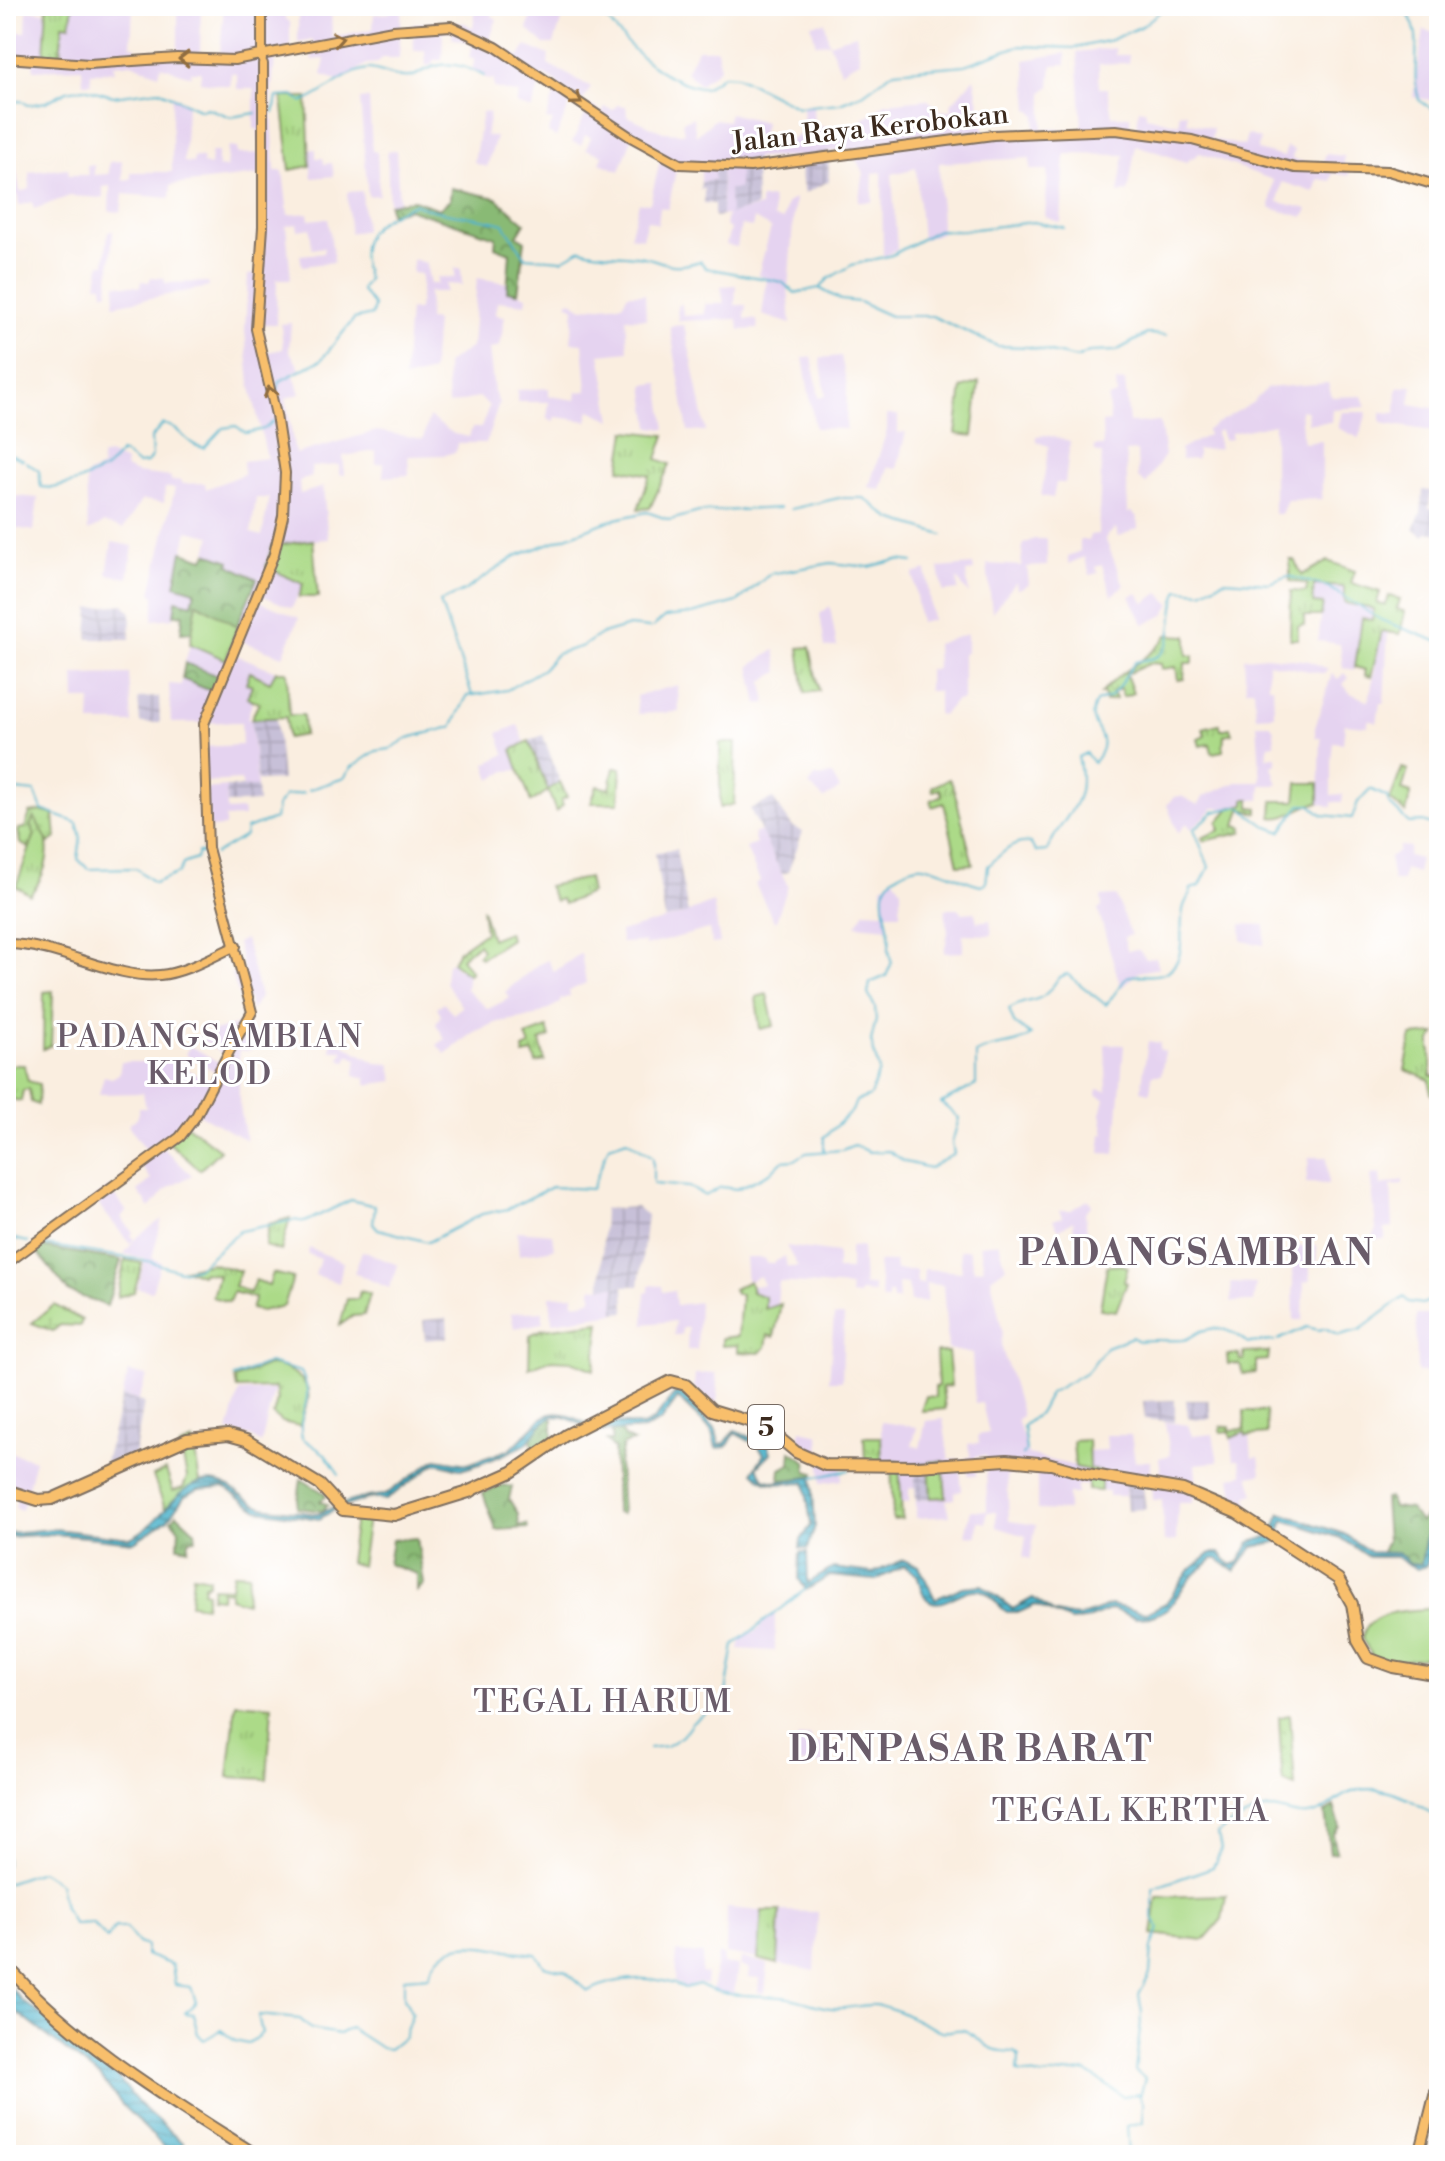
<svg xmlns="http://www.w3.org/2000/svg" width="1445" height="2161" font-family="'Libre Bodoni',serif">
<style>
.built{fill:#e5d3f0;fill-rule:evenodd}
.industrial{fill:url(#industrial-grid)}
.grass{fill:url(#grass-tufts);stroke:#748253;stroke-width:2}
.forest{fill:url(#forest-crowns);stroke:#627249;stroke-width:2}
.wetland{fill:url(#wetland-marsh);stroke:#748253;stroke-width:2}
.park{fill:#acda88;stroke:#748253;stroke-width:2}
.garden{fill:url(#garden-dots);stroke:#748253;stroke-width:2}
.water{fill:url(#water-rules);stroke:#446f75;stroke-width:2}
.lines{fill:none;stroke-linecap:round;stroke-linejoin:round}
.stream{stroke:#4eb4cc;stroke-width:2}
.major-casing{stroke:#7e6f62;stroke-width:12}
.highway-casing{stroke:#7e6f62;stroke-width:14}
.major{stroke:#f8bf6c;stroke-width:8}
.highway{stroke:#f8bf6c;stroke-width:10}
.oneway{stroke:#906d41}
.labels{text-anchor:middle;stroke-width:6;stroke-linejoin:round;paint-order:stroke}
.shield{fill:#fff;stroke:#766a62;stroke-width:2}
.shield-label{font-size:26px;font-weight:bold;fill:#3b2a1e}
.street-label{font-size:28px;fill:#3b2a1e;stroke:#fff}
.quarter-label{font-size:32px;letter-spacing:2px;fill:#6a5c6a;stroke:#fff}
.district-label{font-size:36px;font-weight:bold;letter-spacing:2px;fill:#6a5c6a;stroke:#fff}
</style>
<defs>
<pattern id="industrial-grid" width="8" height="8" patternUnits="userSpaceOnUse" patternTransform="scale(2)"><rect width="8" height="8" fill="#c7c0d8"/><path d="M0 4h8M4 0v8" fill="none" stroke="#aca5b9"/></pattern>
<pattern id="grass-tufts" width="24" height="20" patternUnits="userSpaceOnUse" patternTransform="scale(2)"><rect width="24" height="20" fill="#acda88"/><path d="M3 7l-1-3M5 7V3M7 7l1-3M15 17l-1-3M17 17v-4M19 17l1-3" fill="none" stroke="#95bb75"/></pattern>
<pattern id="forest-crowns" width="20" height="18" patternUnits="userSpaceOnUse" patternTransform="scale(2)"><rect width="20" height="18" fill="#89ba74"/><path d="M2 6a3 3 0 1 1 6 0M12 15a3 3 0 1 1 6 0" fill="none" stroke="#71975f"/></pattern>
<pattern id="wetland-marsh" width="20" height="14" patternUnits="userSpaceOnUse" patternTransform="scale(2)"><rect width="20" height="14" fill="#acda88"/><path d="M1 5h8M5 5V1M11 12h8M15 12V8" fill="none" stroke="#95bb75"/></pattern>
<pattern id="garden-dots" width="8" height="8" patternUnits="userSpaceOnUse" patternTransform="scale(2)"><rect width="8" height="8" fill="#acda88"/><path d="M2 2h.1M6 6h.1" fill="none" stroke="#95bb75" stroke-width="1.8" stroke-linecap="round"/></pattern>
<pattern id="water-rules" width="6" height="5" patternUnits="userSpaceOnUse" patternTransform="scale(2)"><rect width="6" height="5" fill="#4eb4cc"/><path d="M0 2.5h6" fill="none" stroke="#4293a5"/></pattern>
</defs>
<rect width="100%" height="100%" fill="#fff"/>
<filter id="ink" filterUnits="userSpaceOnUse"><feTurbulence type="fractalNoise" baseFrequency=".0125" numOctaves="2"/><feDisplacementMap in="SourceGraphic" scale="16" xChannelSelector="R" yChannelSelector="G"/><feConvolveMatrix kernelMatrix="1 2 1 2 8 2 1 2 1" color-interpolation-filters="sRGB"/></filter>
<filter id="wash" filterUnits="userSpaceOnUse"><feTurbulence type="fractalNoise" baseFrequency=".006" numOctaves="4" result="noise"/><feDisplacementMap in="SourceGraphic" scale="32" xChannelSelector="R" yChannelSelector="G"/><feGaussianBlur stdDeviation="1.8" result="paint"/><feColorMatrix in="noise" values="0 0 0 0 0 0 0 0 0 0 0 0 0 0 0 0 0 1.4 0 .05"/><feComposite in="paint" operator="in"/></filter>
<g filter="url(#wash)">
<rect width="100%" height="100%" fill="#faeee0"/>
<path class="built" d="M73,6h60l-2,40h4l1,9 9,1 33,-2v-48h23l-1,47 20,1 4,-48h61v12l5,4v38l-15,-1 -4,37 4,75h8l5,44 20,-2 1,7 19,-2 6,44 -32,4 -2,-11 23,-2 1,-6 -12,2 -2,-21 -12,2 -1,-6 -11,2 5,53h-14l-1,45h-19l6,29 20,-4 -2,-25 10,-1 -2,27 11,19 -7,3 7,22 -14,4 9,56 82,-23 46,8 6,-22 25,17 15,3 3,-9h9l8,-22 -10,-9 -31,8 -2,-41 26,-17 5,-69 31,5 -1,8 20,5 -1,8 -29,-3 -1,14 9,1 -5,30 -11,3 5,43 5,11 -13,40h-29l-1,9 -12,3 -36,1 1,19 -26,2 1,-14 -8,1v-13l-33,5 2,19h-6v-10l-28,2 1,10 -13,4 1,13 23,-7 5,52 -15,1 -46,27 36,17 -11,24 -40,-17 5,-12 -29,-14 1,-5 -22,-7 4,-17 -23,-5 -13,54 20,5 -3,14 -16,-4 -2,18 -21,2 2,-24 -4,-3 24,-105h-10l-1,15 -22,-3 -19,29 -19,-6 -16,9 -2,-57 16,-7 -1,-11 7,-3 18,8 -1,6 12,5 34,4v4l9,-1 2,4 23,-1 1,6 38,-15 -1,-13 24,-3 -17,-75 -5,-53 3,-55 11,-2 7,-99 -95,11 -1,13 -47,-4 -2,18 -12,-1 1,-25 -7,1v11l-33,-2 -36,13 -2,-7 -13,4 -2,-13 -11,3v-33l10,4 4,25 10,-3 -1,-17 39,-4 1,7h19l-1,-10h7v10l15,-1v-12l13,-1 1,19 8,-1v-7h41v-77l15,8 -3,59 9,1 1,-6 8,1 1,6 7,2 1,-14h7v15l8,1 2,-21 9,1 1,6 27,-1 -1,-11h-5l-1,-13h-4v-40h-17v-15l-6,-1 -1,13 -30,-4 1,-10h-10v4l-30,-10 -2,8 -28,-11 -17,2 1,6 -24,2v10h-8l-1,-15 -48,2 -1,-7h-25l-2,-24 8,1v-8h12l1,-22 19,2 -2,43 16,-1 3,-31 7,1zM256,498h13l-7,38 -11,-3z
M391,6h11l-3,52h-17l-4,5 -11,1 -28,17 -17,-6 3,-16 -13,1 1,-20 -15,3v-34l33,-2 1,30 41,-8 1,-15 16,-1z
M476,6h18l-2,10 5,3 -7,20 30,18 6,-11 23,9 -1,9 43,23 -8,14 -9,-6 -18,42 -8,-4 5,-12 -7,-1 12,-37 -15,-9 -11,35 -16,-5 3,-10 -25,-6v-9l-5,1 -17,-10 3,-11 -6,-2 4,-13 -21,-6 1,-7h-10l-1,29h-8v4l-8,2 -1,-16 -11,1 -1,-28h52l8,5z
M534,11l28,7 -8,26h-10l-17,-15z
M825,22l4,21 27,-9 4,26 -19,11 -12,-28 -13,1 -5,-20z
M1424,30l15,4v68l-26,-5z
M1115,48v7h14v8l-30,1v24h8l5,28h18v11h7l2,-18 7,1v6l33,8v-11l8,-1v10l26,6 -2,11 33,7 3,-12 13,5 -3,11 27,7 2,-10 8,3 -2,9 29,7 5,-12 18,2v9h6l-1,11 -16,-3 -2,8 -13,-2 -4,13 -32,-10 -4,20 30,7 -4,8 -34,-9 3,-28 -73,-27 -14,9 -50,-17 -8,47 -10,1 6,-38 -59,-1 -4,69 -16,-6 3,-47h-18v-12l-91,5 2,70 -19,7 -6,-72 -24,6 5,76 -14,6 -1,-84 -9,1 -1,29h-14l6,-29 -15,-25 -51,8 -58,3 -1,31 -9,-1v24l30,-6v-8l12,-1 2,20 9,2 4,-17 8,-5 -7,90 3,36 -29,-9 5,-37 -9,-3 13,-47 -17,-9 -2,8 -11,-2 -4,22 -11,-2 4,-16 -5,-3 2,-11 -5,1 -1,-56h-7v21l-13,1v-12l-24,-5 -9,44 -8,-2 -2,17 -11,-4 -5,18 -12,-2 9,-33h11l12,-51 -29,-17 -13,36 -20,-8 3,-8 -17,-6 5,-12 -6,-2 -4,10 -9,-3 18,-37 13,8 1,-6 10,3 3,-5 9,1 1,10 36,16 21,1 -2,-11 11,-5 3,19 19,-17 13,2 1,-8 36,9 -4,18 20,5 23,-13 -1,-25 10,-2 1,23 10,-2 5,13 39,-7 -6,-12 23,-17 42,-4 14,12 11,-1 -1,-6 23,-26 11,56 50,-5 1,-14 -7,-6 -4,-49 41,-7v11l-14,1 -2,21 -7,6v37h39l-5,-77z
M697,49h20l3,19 -20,16 -14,-12z
M360,99h9l3,52 5,1 2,43 -11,1z
M482,112l8,1 -4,23 10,1 -9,30 -13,-4z
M316,149v9h7l1,6 8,-1 2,13 -22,2 -3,-28z
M396,150l3,52 -10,2 -2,-53z
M362,191l3,39 -15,3 -3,-41z
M108,231h5l-5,61h-5v-7h-6l3,-21h5z
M413,259l13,4 4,21h7v-7l18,1v-10h6l1,17 -16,-1v8h-17l-1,28 8,1 -4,51 -28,7 5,-69h9l3,-19v-17l-9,-1z
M151,277l14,1v5l43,-1 1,5 -95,18 2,-21 25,3 1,-6 7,1z
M736,285l-1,20h11l-1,14 12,1 1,9 -18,1 -3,-11 -59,2 -1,-15 4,-3 3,13 21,-2v-10h19l-3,-18z
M628,294h17l1,25 -20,-1 2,33 -28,3 12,66 -22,-10 -3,11 -31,-4 -2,4 -7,-2 2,-17h-32v-12l32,-2v8l27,4 1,-8 10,-1 -4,-48 -12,-1 3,-34 -7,-5 3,-3 13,8 39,-4z
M684,325l9,40 13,66h-18l-18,-105z
M841,356l6,30 -1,43 -31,-1 -12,-70 9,-1 7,40 7,-2 -6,-37z
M1125,381l4,42 31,-1 5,33 -19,29 -8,-6 -1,-27 -11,1 2,62 3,-3 6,6 1,11 -20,9 -2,-9 -11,10 19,47 -12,11 -10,-31 -7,2 3,6 -8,2 -6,-18 -16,7v-8l12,-5v-11h9l1,-5 8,-1 4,-80 -7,-2 -1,-6h9l-1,-23 8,-1 -2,-24 9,-3 -1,-13z
M659,383l7,46 -16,-2 -6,-42z
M1328,383l4,14 30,-1 4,11 -34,2 -1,13 -23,1 -1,-12 -7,-1 3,33 19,-2v58l-35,1 -6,14h-7v-90l-43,9v6l-8,1 -3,-10 -4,2 3,17 -22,1v9l-16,1 -1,-10 28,-15 -2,-4 11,-8 35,-20 15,-15z
M1413,385l-3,19 29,5v23l-58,-9v-11l15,1 1,-25z
M1342,412h25l-8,26 -21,-10z
M887,415h11v18l8,-1 -9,37 -9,-2 -7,23 -12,-3 18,-57z
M1046,435l24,6 -5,42h-9l-3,15 -12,-2 8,-50 -13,-4v-6z
M16,496l22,2 -4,33 -24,-4z
M1034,539h13v27l-20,1 2,17 -12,6 -1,-8 -24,30 -5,-48 34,2 2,-22z
M112,542l21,4 -5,32 -21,-4z
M973,565l1,6 -8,1 3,22 -12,-15 1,11 -15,2 -4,-24z
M926,570l6,50 -12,3 -7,-49z
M1314,585l31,2 -1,16 30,5 -2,12 -10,-1 -7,51 -12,-2 -3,-24 -22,-3 5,-37 -10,-1z
M1138,593l7,10 14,-10 12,11 -7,11 -20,10 -14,-29z
M250,597l49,21 -16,38 -50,-18z
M830,606l7,41h-12l-5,-33z
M1382,630l6,1 -4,72h-4l-3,20 -8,-4 -2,7 -22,-2 -2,19 -10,-1 -2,19v34l12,-1 -1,8h-10v5l-13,-4 2,-65 -6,-1v-9l17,-55 6,6 6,-6 5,5 -6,6 7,9 19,8z
M967,634v18l-4,2v46l-8,1 -11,13 -6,1v-24h-10v-22h9l-1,-25z
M190,644l35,16 4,-8 47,19 -6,11 -18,4 -4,11 5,3 -6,19h4l6,68h-14l-2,-7 -36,2 -3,-35 40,-2 -1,-23 -70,1 -2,-39 12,1 1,-6 31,13 5,-16 -33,-13z
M775,650l4,22 -16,9 3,22 -8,2 -8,-39z
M1267,656l42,5 19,8 -3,5 -57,-11v23h5l1,29 -18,1 -2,-27h-8l-2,-31z
M129,674l3,49h-42l1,-23h-16l-1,-25z
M678,685l1,27 -41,2 -2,-18z
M1257,724h13l4,6 1,14 -6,1 -3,12h11v7l-5,2 6,19h-17l-1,15 -15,-1v5l-7,4h-24l-23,21 -4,-6 -9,10 -11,-28 7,-8 7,-1 17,9 6,-9 33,-14h24z
M518,725l7,18 -13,7 7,20 -13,1 -15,9 -5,-16 19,-10 -7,-21z
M832,775l8,14 -16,10 -15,-14 6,-8z
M226,787l1,24 16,-1 1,7 -19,1v9l-17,1 -3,-39z
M761,831l27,55 -13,37 -20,-39 5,-3 -14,-33 10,-4 -3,-10z
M1399,846l11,1 -2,9 12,3 -3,14 -13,-4 -2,12h-9l-4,-24 9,-5z
M893,877l8,12v9l-1,15h-15l4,15 -33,-3 9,-14 19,1 -2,-26z
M1116,896l15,39 -7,2 3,13h12l7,9 10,-2 3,11 -21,4 -17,16 -23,-78 4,-3 -1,-10z
M713,902l7,41 -8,1 -3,-15 -64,17 -1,-4 -23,1 -1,-11 61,-17z
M945,909h15l2,4 13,-1 2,10 13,-2 2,15 -29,-1v18l-19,1 4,-21z
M1241,924l24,1 -1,20 -22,-4z
M245,939l15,58 -9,14 -2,-12 -8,2 -10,-27 13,-3 -7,-28z
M581,953l5,30 -17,8 1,5 -10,4v3l-25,13 -37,6 -22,9 -31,23 -8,-9 8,-6 -9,-15 5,-9 -4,-8 7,-4 9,11 9,-7 -17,-25 2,-18 5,-2 4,6 12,4 -2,17 22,20 22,-11 -5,-6 32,-27 11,-5 6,12z
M235,1025l18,8 -3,18h-11v50l7,39 -51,-28 -8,13 -26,21 31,29 -27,15 -15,18 -12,-17 13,-11 -12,-17 10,-9 -21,-29 10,-8v-9h8l-3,-15 -44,1 5,-18 8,2 7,-4 2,-12h53l38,22 6,-11 -33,-19 5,-8 32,18 4,-8 -30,-20z
M331,1037l45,26 15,1 3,17 -28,4v-7l-12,-3 3,-16 -8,-4 -3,7 -6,-3 4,-9h-13z
M1148,1041l12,2 -1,6 6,2 -4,24h-9l-2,18 -9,-2z
M1105,1044l19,1 -9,109 -15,-1 2,-19h3l-4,-20 4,-15 -8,-4 1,-6 9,2z
M1309,1157h18l1,27 -22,-1z
M1380,1174l1,12 22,-6v5l-12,1 2,42 -8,1v10l-13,1 4,-11 -5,-54z
M109,1187l18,25 -6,5 12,16 -2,2 3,5 -4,4 -32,-40 -2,-7z
M1088,1199l4,6 -7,7 2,21 -13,1 -1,-14 -14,10 -6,-10 9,-3 -3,-7h12z
M162,1219l-10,39 9,4 -9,29 -15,-3 8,-30 -21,-4 12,-16z
M517,1231l35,3 2,15 -35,6z
M999,1243l7,24 -15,11 11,52 -1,15 21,71 -5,3 11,36 60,14v-18l19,-1 -1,-15h25l4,26h15l2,18 10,2 -3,-23 11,-3 -5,-33 23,3 4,11 21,-2 5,28 -23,2 2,26h-3l-1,13h-15l-2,38 -12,1 -2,-42h-9l-1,-21 -27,-3v20h-16v-5h-8v-19l-13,-2v15h-11v9h-9v17l-31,-1v-42l-30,8 2,45 27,4 -6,34 -7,-2 3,-21 -30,-9v-15h-9l-1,11 -8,-2 -1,15 -12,-1 6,-25 16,1 -1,-56 -11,2 1,19 -8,-1 -2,-17 5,-1 -3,-13 11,-1 -1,-8 11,-2 -7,-30 -7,1 -3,-50 -24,-5 -5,-64 -17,-1v18h-16l-2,-18 -10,-1 1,17h-6l-1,-7h-4v7h-6l-4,-38h17l1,8h20l1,13 6,1 1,-15 38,3 -2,-22h9l5,20 10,-2 -4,-23z
M786,1246l51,7v17h13v-23l12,-1 2,40 9,-1 1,8 -14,-1 -1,4h-8l-1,-9 -71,-5 -2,24 -12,3 -9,-17h-4v-6l12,-1 -4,-9 -13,6 -2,-24h19l2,5h7l12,-7 2,11h11z
M1292,1246h25l-1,19h-6v16l-6,1 -1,38h-9z
M309,1248l34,14 -4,21 -24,-8 5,-16 -12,-5z
M362,1251l36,14 -9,23 -35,-15z
M1231,1283l25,1 -3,18h-22z
M649,1285l13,1 1,6 11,-2 2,15 23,-3 -2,48h-10l1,-22h-6l-1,7h-7l1,-14 -31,3 1,-31 4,-1z
M615,1286v27l-63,9 -2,-26 23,-1v8l10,-1 9,-3v-12z
M543,1311v12l-29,5 -3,-15z
M1416,1315h23v59l-22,-2z
M834,1316h10l-2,65h-13z
M129,1372l18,4 -9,25 -16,-5z
M716,1373l2,22 -2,12 -22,-20 1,-13z
M274,1390l-13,54 -10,-7 -23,-6 11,-39z
M943,1419l6,41 10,-1 3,32 -8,1v7l-8,1 4,16 -34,2v-17l29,-4 -31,-35 1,25 -6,1v14l-7,1 -3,-41 -17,-1 -1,-39 36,5 -5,18 8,3 6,-27z
M801,1430l18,4 1,25 21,3 1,18 -21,3 -1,-23 -23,-11z
M1246,1432l4,3 2,23 7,-1 2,17 -12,2 6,18 -8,2 4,22 -15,-11 -5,-30 12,-2 -4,-15h-5l-3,-22z
M6,1451l29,9 -13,50 -7,-2 4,-19 -13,-5z
M775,1612v39l-36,-2 3,-12 14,-6z
M811,1736v8h11l1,20h-26v-26z
M727,1908l35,3 -4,48 -32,-6z
M780,1911l38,1 -3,59 -37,-7z
M677,1952l26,2 -2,19 6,1 -1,11 -8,-3 -13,5 -10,-5z
M718,1954l6,1 -1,9 15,2 -4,27 -22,-2z
M741,1958l27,6 -3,29 -7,-1 1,-14 -11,-1 1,-8 -9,-3z"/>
<path class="industrial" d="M828,151l1,30 -25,13 -6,-38z
M755,158l1,49 -26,7 -1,-25h10v-30z
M714,160h7l1,56 -8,1v-13l-10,-1v-14h-4l1,-7 13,-2z
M1423,490l8,1 -2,17 10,2v24l-12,-2 -3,4 -11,-7 8,-16z
M124,604l7,9 -1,26h-42l2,-31z
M159,697l1,26h-20l-2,-25z
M276,718l6,62 -25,1 -6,-62z
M543,735l17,47 -12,8 -19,-49z
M226,787h31l1,15 -31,2z
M773,799l19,27 11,6 -15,40 -6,2 -32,-65z
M676,849l12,64 -23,6 -10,-66z
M636,1207l11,8 -8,71h-15l1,26 -10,1v-27l-14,1 3,-78z
M447,1318l1,20 -23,2 -2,-20z
M122,1396l22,7 -10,54 -31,12z
M1175,1400v22l-30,-3 -2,-18z
M1186,1400h23l2,19h-23z
M914,1462h15l2,36 -15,3z
M1124,1475l19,13 3,21 -19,1z"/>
<path class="grass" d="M47,6h26l-3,19 -7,-1 -3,31h-16z
M282,97h25l3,69 -20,4z
M626,431l39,4 -8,24 13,5 -20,44 -12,1 12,-34 -30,-6z
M313,540l5,57h-19l4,-13 -37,-17 6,-21z
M1290,560h4l8,15 26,-14 27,10 -4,12 29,9 -3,11 9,2 3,-9 11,3 -3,10 8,3 -5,22 -18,-3 -11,46 -6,-2 1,-5 -11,-3 7,-49 10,2 2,-11 -30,-6v-16l-30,-2 -1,18 10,1 -2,12h-17v9l-6,1v13h-8l1,-48 15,1 1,-8 -17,-3z
M1167,635l20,1v19l6,1v7h-8l-1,16 -6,1 -2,-13 -14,2 -1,-5 -10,-1 -25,11 7,19 -10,4 -3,-8 -7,3 3,7 -11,2 -1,-7h-3c18,-24 50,-34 66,-59z
M810,647l9,44 -14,2 -6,-45z
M276,671h11l2,44h14l1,20 -17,3 -1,-21 -35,2 8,-16 -12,-6 5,-11 -6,-3 4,-11 20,10z
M1219,724l2,6 9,-2 2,5 -8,2 -1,16 -11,2 -2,-9 -10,2 -2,-7 7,-3 -2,-8z
M529,741l19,49 12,-8 7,15 -6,3 2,5 -7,7 -8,-21 -17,11 -19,-52z
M720,743h16l-2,61 -14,4z
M614,768h7l-2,35h-28l6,-17 13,3z
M1402,768l6,2 -6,20 9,3 -5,20 -16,-13z
M949,779l4,7 20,78 -15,1 -14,-62 -12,4 -1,-7 11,-4 -2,-7 -7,2 -1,-4z
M1298,783h21v20c-18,0 -30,18 -47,14l1,-16h23z
M1245,799h5v8l8,1v5l-17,-4 -5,16 7,2 -1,6 -38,8 -2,-3 18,-8 -2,-8 12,-14 15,-4z
M34,817c22,23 15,54 -4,78l-14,-9 19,-52 -5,-8z
M588,878l3,15 -27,11 -3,-5 -6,2 -7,-15z
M482,908l9,31 17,-7 2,7 -29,19 -3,-3 4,-5 -4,-6 -17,14 10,14 -3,2 -16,-12 6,-11 27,-19z
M767,994l7,32 -14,3 -4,-32z
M547,1028l3,9 -10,4 5,20 -9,2 -3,-10 -9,2 -1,-6 7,-3 -4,-10z
M1436,1034l-5,7v35h8v18h-8l-1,-14 -25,-10 7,-34z
M6,1049l3,16h15l4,16 11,3 -1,21 -7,-3 -2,-13 -6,1 -2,11 -15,-3z
M290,1218l-9,33 -16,-5 4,-22z
M125,1260l17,3 -8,29 -17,5z
M210,1263l30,8 -6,15 16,7 5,-13 14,5 4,-12 20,5 -9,28 -23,5 -10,-2 4,-11 -22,-6 -4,10 -17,-5 6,-22 -15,-3 -2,3 -16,-6z
M1122,1265l6,2 -4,14 3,2 -11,28 -16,-2 7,-43z
M749,1281l3,11 13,5v12l16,-5 -7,33 -6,-2 -2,12 -6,6 -22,-1v-7l-16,1v-8l16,-2 3,-42h-6l-2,-5z
M360,1291l10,3 -6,21 -11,1 -13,9 7,-26h11z
M600,1322l-6,48 -23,-9 -21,-1 -21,8 1,-33 13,-6z
M936,1352h12l3,34 -9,1 3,22 -24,2 5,-15 9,1v-10l3,-1z
M1269,1352l-1,8 -12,1v12l-13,1 -3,-10h-12l-1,-9 12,-1 1,6h4v-7z
M268,1365c17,0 44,14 40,35 -2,8 -6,17 -8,26l-18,-4 -9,-7 4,-15 -2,-12 -38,1 -2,-10z
M1244,1411h22l1,23 -21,2 -1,-4 -14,6 -1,-7 -9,1v-5l9,-1v4l15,-1z
M864,1437h17l1,24 -17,-1z
M1088,1440l1,29 12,3v19l-13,-1v-20l-13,-3 -2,-26z
M193,1441l7,41 -20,12 -14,17 -13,-35 13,-6 7,21 10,-3 4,-11 -7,-31z
M891,1461l8,1 3,57 -9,1z
M943,1461l3,36 -15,1 -2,-36z
M355,1518h13l-7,48 -12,-4z
M233,1573l16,1 -3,29 -16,-5v-6l-8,-1 -1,7 -10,-1 2,-10 18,1z
M193,1575l16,3 -1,6 -4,1 -1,6 4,1 -2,14 -15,-2z
M236,1703l36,3 -5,73 -39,-2z
M762,1911h18l-2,53 -20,-5z"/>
<path class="forest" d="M451,188l45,10 29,25 -8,13 8,5 -7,52 -11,-2 3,-38 -15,-6 1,-10 -88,-28 -18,5 -1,-10 25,-4 25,9 11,-9z
M182,552l22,7 3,-6 23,8 -1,4 28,14 -20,47 -40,-23 -5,29 -11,1 2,-19 -9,1 2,-15 16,4 3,-13 -20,-6z
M185,663l33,13 -5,16 -31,-13z
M41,1247l80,13 -14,46 -38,-14 -33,-41z
M549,1418l4,1v20l-14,11 -7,-6 -1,-9z
M620,1430l5,8 9,4 -11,2 -4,20 3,50 -6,-1 -2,-64 -7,-8h5v-9z
M791,1451l15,10 1,10 7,2 -1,4 -33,3 1,-11 9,-5z
M301,1479l23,14 2,4 -6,4 8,4 -6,6 -25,-3z
M503,1485l9,2 -3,12 9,15 1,12 8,-2 1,4 -32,2 -13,-37z
M1389,1498l4,9 17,2 10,13 7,-7 8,-1 2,7 -10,9 -6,34h-11l-12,-11 -17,1 6,-13 -3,-42z
M177,1514l18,17 1,8 -7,1 -1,8 -10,-2 1,-17 -8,-9z
M417,1538l7,46 -7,7v-17l-29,-10 4,-24z
M1334,1806l6,21 -7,8 4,17 -7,1 -5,-40z"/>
<path class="wetland" d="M54,1305l28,15 -2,6 -20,-1 -7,6 -21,-8z"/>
<path class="park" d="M979,382l-6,54 -17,-2 6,-46z
M197,603l40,23 -11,34 -36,-16z
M187,1125l33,25 -20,20 -32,-28z
M1439,1608v47l-52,8 -12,-3 -13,-21c5,-32 51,-28 77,-31z
M1226,1895l-4,24 -18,21 -52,-6 5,-37z"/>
<path class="garden" d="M41,811l13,4 2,23 -7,5 -15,-26 -4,9 5,8 -6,14 -9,-5 -2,-14 7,-1 5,-15z
M53,991l-2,54 -8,4 1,-57z
M1290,1715l5,72 -12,-5 -1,-7 -3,-58z"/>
<path class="water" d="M678,1390c4,2 32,33 38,40l3,14 6,-1 10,-13 34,16 2,7 -14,14 7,12 11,3 37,-5 3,49 -7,23 -8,-1 1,-8 10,-15 -6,-43c-21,0 -36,8 -52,-10l11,-18 -7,-9 -22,-12 -8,14 -11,1 -5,-18 -33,-32 -17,23 -16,8 -47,3 -33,-15 -12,-1c-12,7 -18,17 -26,27 -4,5 -56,25 -64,26 -11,1 -19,-8 -29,-5l-48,36 -15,-2 -35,11 -17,10 -61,-9 -34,-23 -25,2 -14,7 -18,24 -33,22 -78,-8 -50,3v-4l48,-4 76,9c27,-11 44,-47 66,-54 31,-11 42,15 67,23 9,2 46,6 55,7 23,-10 42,-18 67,-19l51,-36 32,5 43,-15 31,-31 10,-5 13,1 32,14 20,-5 26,3 10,-5z
M1281,1513l63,21 26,18 28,1 12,10 11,1 6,-34 12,-10 -13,46 -9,3 -21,-12h-27l-28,-19 -57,-18 -7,22 -24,5 -18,24 -17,-12h-6l-22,20 -23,31 -17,7 -14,1 -24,-9 -27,11 -15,1 -35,-16 -15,7h-13c-9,-5 -14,-17 -24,-21 -19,-8 -40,22 -56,8 -6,-5 -7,-18 -10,-24l-13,-9 -28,14 -46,-4 -24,14 -7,-11 1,-27h7l1,31 25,-15 40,5 30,-13 16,6 16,33 28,-12 19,-2 31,24 20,-11 20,14 16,4 10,1 32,-12 35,8 20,-10 23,-32 22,-18h9l11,12 8,-3 11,-20 19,-5z
M6,1982l15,18 86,63 31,40 58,52 -26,-2 -46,-46 -25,-31 -89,-69 -4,-5z"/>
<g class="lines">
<path class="stream" d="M597,6c27,37 61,75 108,82l18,-13 14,1 61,31 42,-4 24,-10 30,-22 71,-6 53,-19 57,2 36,-8 31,-14 25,-20
M1402,6c27,30 6,59 17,94l20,14
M6,102l16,-1 6,4 18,-3 21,-11 17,-3 29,8 46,-6 42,20 6,-2 24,9 25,-4
M274,113l3,-16 16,-1 10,6c23,-8 39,-29 65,-33 10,-1 26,10 41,8 7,0 11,-5 17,-7 21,-10 38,-5 58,6
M820,288l8,-9 24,-14 40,-10 46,-25 20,1 75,-9 31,6
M275,401l5,-20 41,-21 33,-41 18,-4 2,-9 -13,-16 7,-11c-18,-44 9,-60 47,-75 27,12 60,11 89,20l21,33 37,3 19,-11c19,6 38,5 56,7 28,3 30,16 63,5l6,7 76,14 13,11 24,-5 22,12 18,2 31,14h42l65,30 31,1 49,11 12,-6 27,-1 31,-17 19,1
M6,452l17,8
M26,462l13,9 2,16 12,1 24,-6 29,-13 15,-17 17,12 9,-1 5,-7 -1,-18 12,-14c20,4 22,21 41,24l19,-20 13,-2 10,7 18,-4 10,-8
M791,509l48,-11h25l27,21 52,16
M653,627l12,-10 27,-3 45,-12 33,-28 61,-11 38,4 28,-7 16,2
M472,695l-32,-93 24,-11 52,-35 95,-36 36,-8 23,8 29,-8 81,-4
M6,789l29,3 7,18 35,13 4,15 -3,21 10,10 48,-1 18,15 25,-10 4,-9 13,-5 2,-7 7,2
M308,790l36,-12 8,-11 24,-16 14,-2 18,-11 44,-11 15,-31 40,-6 36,-21 13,-15 27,-8 16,-11 30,-9 20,2
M215,854l30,-18 1,-7 29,-10 2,-13 8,-10 18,-3
M824,1150v-13l28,-26 4,-10 14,-5 9,-25 -8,-30 5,-21 -1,-13 -7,-13 2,-11 16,-7 6,-14c-6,-12 -1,-17 -3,-29 -2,-23 -16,-47 11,-60 7,-4 15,-8 23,-7 22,2 38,15 58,19l5,-2 2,-17c12,-10 24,-26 42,-23l6,9 11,-1c17,-41 43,-43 31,-94l8,-4 7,10c25,-29 -8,-32 1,-57 3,-8 8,-5 15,-9 10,-6 18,-25 26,-35 6,-2 12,-2 18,-4 26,-8 15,-50 26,-68l23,2 22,-12 45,3 19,-7 40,11 53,33 58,22
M6,1237l22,5
M38,1244l110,17 32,10 17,-3 43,-37 54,-11 11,2 46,-22 24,6 -2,17 5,6 50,13 54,-28 26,-5 43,-22 41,2 17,-43 18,-6 26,17v27l36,3 16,9 16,-9 16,2 33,-16 12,-12 13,-1 11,-7 36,-3 12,-5 16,7 19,-1 16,11 25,6 24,-14 -2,-11 7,-25 -18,-15 35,-18v-31c17,-11 39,-6 55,-19l-17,-12 -5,-14c26,-15 30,0 50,-32l8,-3 39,31 21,-28c12,-4 27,1 37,-4 26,-11 13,-46 20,-67 2,-6 6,-10 7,-17l9,-3 9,-19 -15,-38 20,-17 25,-6 27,20 15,6 19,-27h11l12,10 29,3 6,-16 12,-13 17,8 2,7 20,19 14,-1 16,6
M1278,1340l29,-13 12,3 6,-2 14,7 21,-5 44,-33 4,5 14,2 17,-7
M234,1377l35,-14 32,9c16,31 -5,38 1,66l23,16 14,20
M1022,1456l4,-5 -3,-25 17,-14 10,-19 38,-22 18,-24 26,-10 6,4c16,-2 30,0 45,-1 7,-1 11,-6 18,-9 20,-7 32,1 47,12l26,-2
M883,1470l86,-3
M813,1478l36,-8
M649,1748l17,-2 16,-10 10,-14 33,-23 9,-54 72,-56
M6,1857v8
M6,1883l35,-12 18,12 5,25 10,16 18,-1 15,16 8,-12 11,1 12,15 8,3v9l26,10 3,20 16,2 5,15 -11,11 8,1 5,20 6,6 17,-10 14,11 13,3 14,-11 -4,-18 42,4 11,10 28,5 11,-6 31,20 8,1 15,-12 8,-23 -8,-16v-20l25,-2c15,-50 70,-24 107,-22l8,12 21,5 23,20c31,-14 64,-17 97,-3l14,-4c25,16 60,9 90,14 14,2 29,9 42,10 15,2 29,-4 43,-3 27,2 43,19 68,26 9,2 15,-4 24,0 25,12 15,20 48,21l5,4 -1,16 23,4 44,-5 38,25 15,-2 5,9v19l-16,4 2,29
M1140,2096l5,-18 -10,-7 7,-58 -3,-18 11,-21 2,-27 7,-19 -6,-10v-30l60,-21 8,-17 -3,-16c9,-10 40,-25 54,-25 12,1 24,8 36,6 17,-2 23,-13 37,-20 31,-16 72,4 94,26"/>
</g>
</g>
<g filter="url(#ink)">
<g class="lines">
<g class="major-casing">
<path id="major" d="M6,58l83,6 88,-6 57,2 159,-30 58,-4 45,21 133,89 51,28 70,3 243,-32 123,-5 76,10 103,28 93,3 51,15
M262,59v-53
M6,944c53,0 109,36 154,31 25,-2 53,-19 76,-29
M230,1050l22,-38 -44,-164 -4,-124 70,-170 9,-38 2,-43 -9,-58 -20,-86 7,-102v-163
M6,1264l174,-127 16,-21 36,-70
M1419,2155l20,-79"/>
</g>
<g class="highway-casing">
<path id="highway" d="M1044,1462l43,12 96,16 54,23 101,66 14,25 6,37 10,17 25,9 46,8
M6,1490l32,10 14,-1 135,-60 41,-4 18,5 74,45 23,25 51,5 78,-24
M467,1492l45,-20 54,-37 105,-54 15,4 26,25 53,16 31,26 29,13 93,1 89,-6 42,4
M6,1964c63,76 167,138 250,191"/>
</g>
<use href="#major" class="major"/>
<use href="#highway" class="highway"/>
</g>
<defs><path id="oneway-chevron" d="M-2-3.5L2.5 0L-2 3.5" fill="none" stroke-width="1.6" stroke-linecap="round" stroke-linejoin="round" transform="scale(2)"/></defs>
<g class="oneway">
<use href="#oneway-chevron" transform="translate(338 39) rotate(-11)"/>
<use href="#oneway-chevron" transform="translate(184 59) rotate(-179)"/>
<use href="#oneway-chevron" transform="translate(577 100) rotate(35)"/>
<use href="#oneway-chevron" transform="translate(270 392) rotate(-105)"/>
</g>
</g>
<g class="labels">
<rect class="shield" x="748" y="1405" width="36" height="44" rx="6"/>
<g class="shield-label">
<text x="766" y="1436">5</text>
</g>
<g class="street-label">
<text transform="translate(870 127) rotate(-6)" y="10">Jalan Raya Kerobokan</text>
</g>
<g class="quarter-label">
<text x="210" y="1047">PADANGSAMBIAN<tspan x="210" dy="37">KELOD</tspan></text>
<text x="603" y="1712">TEGAL HARUM</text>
<text x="1131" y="1821">TEGAL KERTHA</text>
</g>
<g class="district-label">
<text x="1197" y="1265">PADANGSAMBIAN</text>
<text x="971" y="1761">DENPASAR BARAT</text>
</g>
</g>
<rect width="1445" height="2161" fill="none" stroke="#fff" stroke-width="32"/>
</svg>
